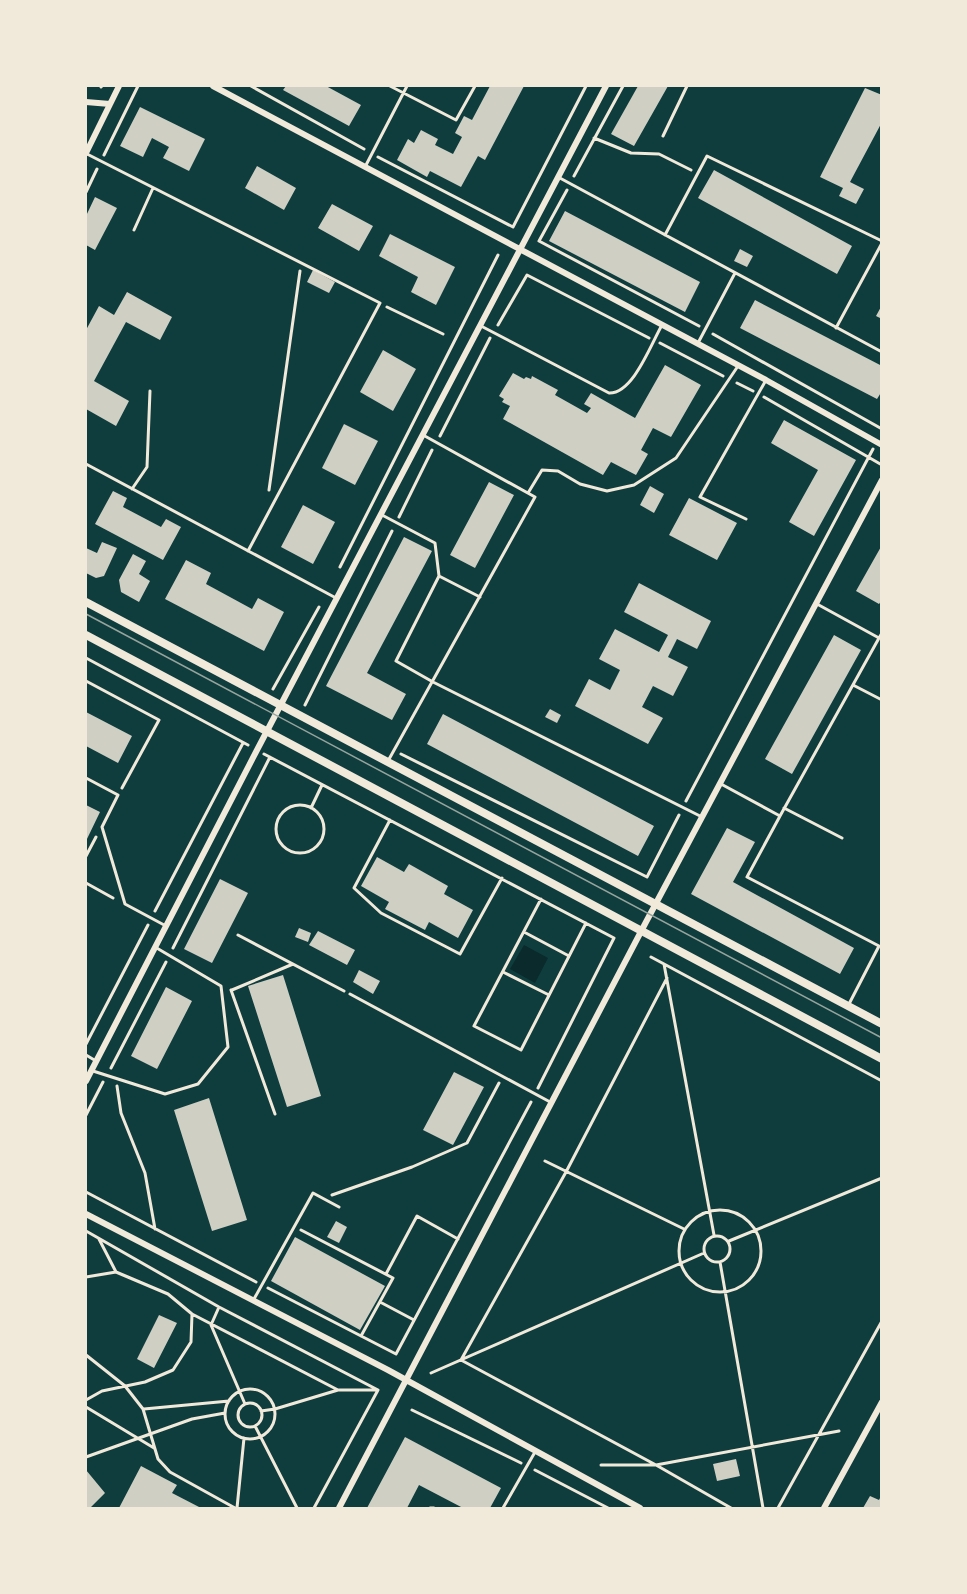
<svg xmlns="http://www.w3.org/2000/svg" width="967" height="1594" font-family="'Fira Sans',sans-serif">
<style>
.water{fill:#0a2a2b}
.building{fill:#cfcfc3}
.lines{fill:none;stroke-linecap:round;stroke-linejoin:round}
.path{stroke:#f1e9da;stroke-width:3}
.service{stroke:#f1e9da;stroke-width:3}
.minor{stroke:#f1e9da;stroke-width:6}
.tertiary{stroke:#f1e9da;stroke-width:8}
.tram{stroke:#97a49c;stroke-width:1.5}
</style>
<rect width="100%" height="100%" fill="#0f3d3e"/>
<path class="water" d="M524,945l24,13 -13,25 -25,-14z"/>
<path class="building" d="M286,86h40l35,19 -12,21 -66,-36z
M490,86h34l-39,74 -7,-4 -17,31 -31,-16 -3,6 -30,-17 11,-21 6,4 7,-13 17,9 -3,6 18,9 9,-17 -7,-4 9,-17 8,4z
M638,86h30l-34,60 -23,-12z
M865,88l17,7v27l-32,60 14,7 -8,15 -17,-8 4,-8 -23,-11z
M140,107l65,32 -16,32 -26,-13 6,-11 -17,-9 -9,19 -23,-11z
M257,166l39,22 -12,22 -39,-22z
M714,170l138,76 -15,28 -139,-76z
M95,197l22,11 -22,42 -9,-5v-29z
M332,204l41,22 -14,25 -41,-23z
M565,211l135,71 -15,30 -136,-71z
M390,234l65,33 -19,38 -25,-13 7,-15 -39,-21z
M740,249l13,7 -6,11 -13,-6z
M313,270l22,12 -6,11 -22,-11z
M127,292l45,25 -12,23 -34,-18 -32,59 35,20 -13,25 -30,-17v-79l13,-24 15,9z
M755,300l127,66v25l-5,8 -137,-71z
M882,305v14l-6,-3z
M383,350l33,19 -23,42 -33,-19z
M665,365l36,20 -30,52 -18,-9 -12,22 7,4 -12,21 -25,-13 -8,13 -100,-56 7,-13 -8,-4 2,-3 -5,-3 14,-23 11,6 2,-2 5,2 1,-3 26,14 -3,5 32,18 4,-5 -7,-4 7,-11 44,25z
M784,420l72,40 -42,76 -25,-14 29,-52 -47,-27z
M344,424l34,17 -23,44 -33,-17z
M489,482l25,13 -39,73 -25,-13z
M650,486l14,8 -10,19 -14,-8z
M113,491l14,7 -4,9 38,20 5,-8 15,8 -18,33 -68,-36z
M689,498l48,25 -20,37 -48,-25z
M303,505l32,17 -22,42 -32,-17z
M404,537l28,14 -65,122 39,21 -14,26 -66,-34z
M102,542l15,6 -13,28 -8,2 -10,-5v-25l11,5z
M882,545v55l-3,4 -23,-13z
M133,554l13,7 -7,13 11,7 -11,21 -18,-10 -2,-12z
M186,560l25,13 -5,11 46,25 6,-11 26,14 -20,39 -99,-52z
M639,583l72,38 -14,28 -20,-10 -9,18 20,10 -15,29 -20,-10 -11,21 21,11 -15,26 -73,-38 14,-27 21,11 10,-20 -21,-11 16,-30 44,23 9,-17 -44,-23z
M834,635l27,15 -69,124 -27,-15z
M550,709l11,6 -4,8 -12,-6z
M86,712l46,24 -14,27 -32,-17z
M443,714l211,112 -16,30 -211,-112z
M86,805l14,7 -14,29z
M727,828l28,14 -22,40 121,66 -14,26 -149,-80z
M377,857l27,15 5,-8 39,22 -4,8 29,16 -15,28 -29,-16 -4,8 -40,-21 4,-7 -28,-16z
M220,879l28,14 -36,70 -28,-14z
M299,928l12,5 -3,9 -13,-5z
M318,931l37,19 -8,15 -38,-20z
M359,970l21,11 -7,13 -20,-12z
M283,975l38,121 -34,11 -39,-121z
M166,987l26,14 -35,68 -26,-13z
M454,1072l30,15 -31,58 -30,-15z
M209,1098l38,122 -35,11 -38,-121z
M336,1221l11,6 -8,16 -12,-6z
M295,1237l90,49 -25,44 -89,-49z
M159,1315l18,8 -23,45 -17,-9z
M405,1437l96,51 -11,20h-27l-44,-23 -12,23h-40z
M736,1459l4,17 -23,5 -4,-17z
M141,1466l36,19 -5,8 29,15h-82z
M86,1470l19,23 -15,15h-4z
M882,1494v14h-19l7,-12 9,4z"/>
<g class="lines">
<path class="path" d="M251,86l113,63
M101,87l1,-1
M594,138l37,15 28,1 32,16
M104,155l34,-69
M378,157l135,70 73,-141
M574,176l49,-90
M567,190l-28,51 160,85
M86,192l11,-23
M387,307l56,27
M498,325l29,-50 122,63
M713,334l169,95
M660,343l63,33
M737,383l16,8
M764,397l118,68
M440,436l50,-98
M269,490l31,-219
M399,517l33,-67
M340,567l158,-312
M86,658l162,87
M86,681l73,39 -37,68
M273,689l46,-82
M305,705l87,-174
M264,754l350,184 -76,150
M401,754l246,123 32,-62
M686,801l187,-352
M276 829a24 24 0 1 1 48 0a24 24 0 1 1-48 0Z
M311,808l11,-23
M390,820l-36,68 27,25 79,41 42,-76
M86,856l10,-19
M86,883l27,15
M541,899l-67,127 47,24 65,-127
M155,911l88,-168
M524,932l45,24
M238,935l106,56
M173,948l97,-191
M651,957l231,124
M664,964l50,271
M503,972l46,23
M667,978l-101,194 -105,188 195,105 75,43
M231,990l44,124
M232,990l61,-26
M86,1044l62,-119
M111,1068l55,-106
M117,1086l4,27 24,60 10,56
M86,1115l17,-33
M545,1161l139,68
M86,1192l170,90
M332,1195l80,-28 55,-24 32,-60
M679 1251a41 41 0 1 1 82 0a41 41 0 1 1-82 0Z
M301,1230l92,48 -32,58
M86,1231l133,76 159,83
M704 1249a13 13 0 1 1 26 0a13 13 0 1 1-26 0Z
M99,1239l17,33
M729,1241l153,-63
M720,1262l43,246
M386,1274l31,-58 41,23
M86,1277l30,-5 52,22 24,20 146,76
M268,1288l128,66 135,-252
M380,1302l34,18
M219,1307l-8,18 34,79
M86,1355l39,31 18,23 15,50 12,13 65,36
M431,1373l273,-120
M225 1414a25 25 0 1 1 50 0a25 25 0 1 1-50 0Z
M86,1400l16,-9 43,-9 28,-12 18,-28 1,-28
M238 1415a12 12 0 1 1 24 0a12 12 0 1 1-24 0Z
M86,1407l68,41
M144,1409l85,-8
M412,1410l109,53
M261,1411l14,-2 63,-19h38
M255,1426l42,82
M86,1457l106,-38 33,-6
M601,1465h55l183,-34
M535,1470l73,38
M237,1508l7,-70
M314,1508l64,-118
M778,1508l104,-187"/>
<path class="service" d="M390,86l66,34 19,-34
M663,136l24,-50
M87,154l293,149 -132,248
M365,167l42,-81
M558,177l324,175
M134,230l19,-42
M665,235l42,-79 175,85
M481,326l128,67c24,1 42,-49 53,-68
M836,328l46,-85
M698,343l37,-70
M86,464l250,134
M132,489l15,-22 3,-76
M528,493l14,-23 16,1 22,13 27,7 27,-6 42,-27 62,-92
M382,515l53,28 4,33 -43,85 37,21 269,135
M746,519l-46,-22 66,-117
M439,576l41,21
M817,604l62,34 3,-5
M853,685l29,15
M388,761l147,-264 -112,-62
M86,778l32,17 -16,32 23,77 41,22
M721,784l59,32 99,-178
M784,808l58,30
M780,816l-33,61 132,69 -30,58
M350,994l202,109
M86,1055l10,6
M93,1071l72,23 33,-10 30,-37 -7,-61 -66,-39
M254,1299l59,-106 26,14
M430,1508h4
M503,1508l32,-56"/>
<path class="minor" d="M213,86l553,294 116,65
M86,102l24,2
M86,153l33,-67
M86,1081l171,-331 349,-664
M86,1214l302,156 252,138
M339,1508l307,-586 236,-442
M824,1508l58,-106"/>
<path class="tertiary" d="M86,602l796,422
M86,635l796,424"/>
<path class="tram" d="M86,614l796,424"/>
</g>
<rect width="967" height="1594" fill="none" stroke="#f1e9da" stroke-width="174"/>
</svg>
